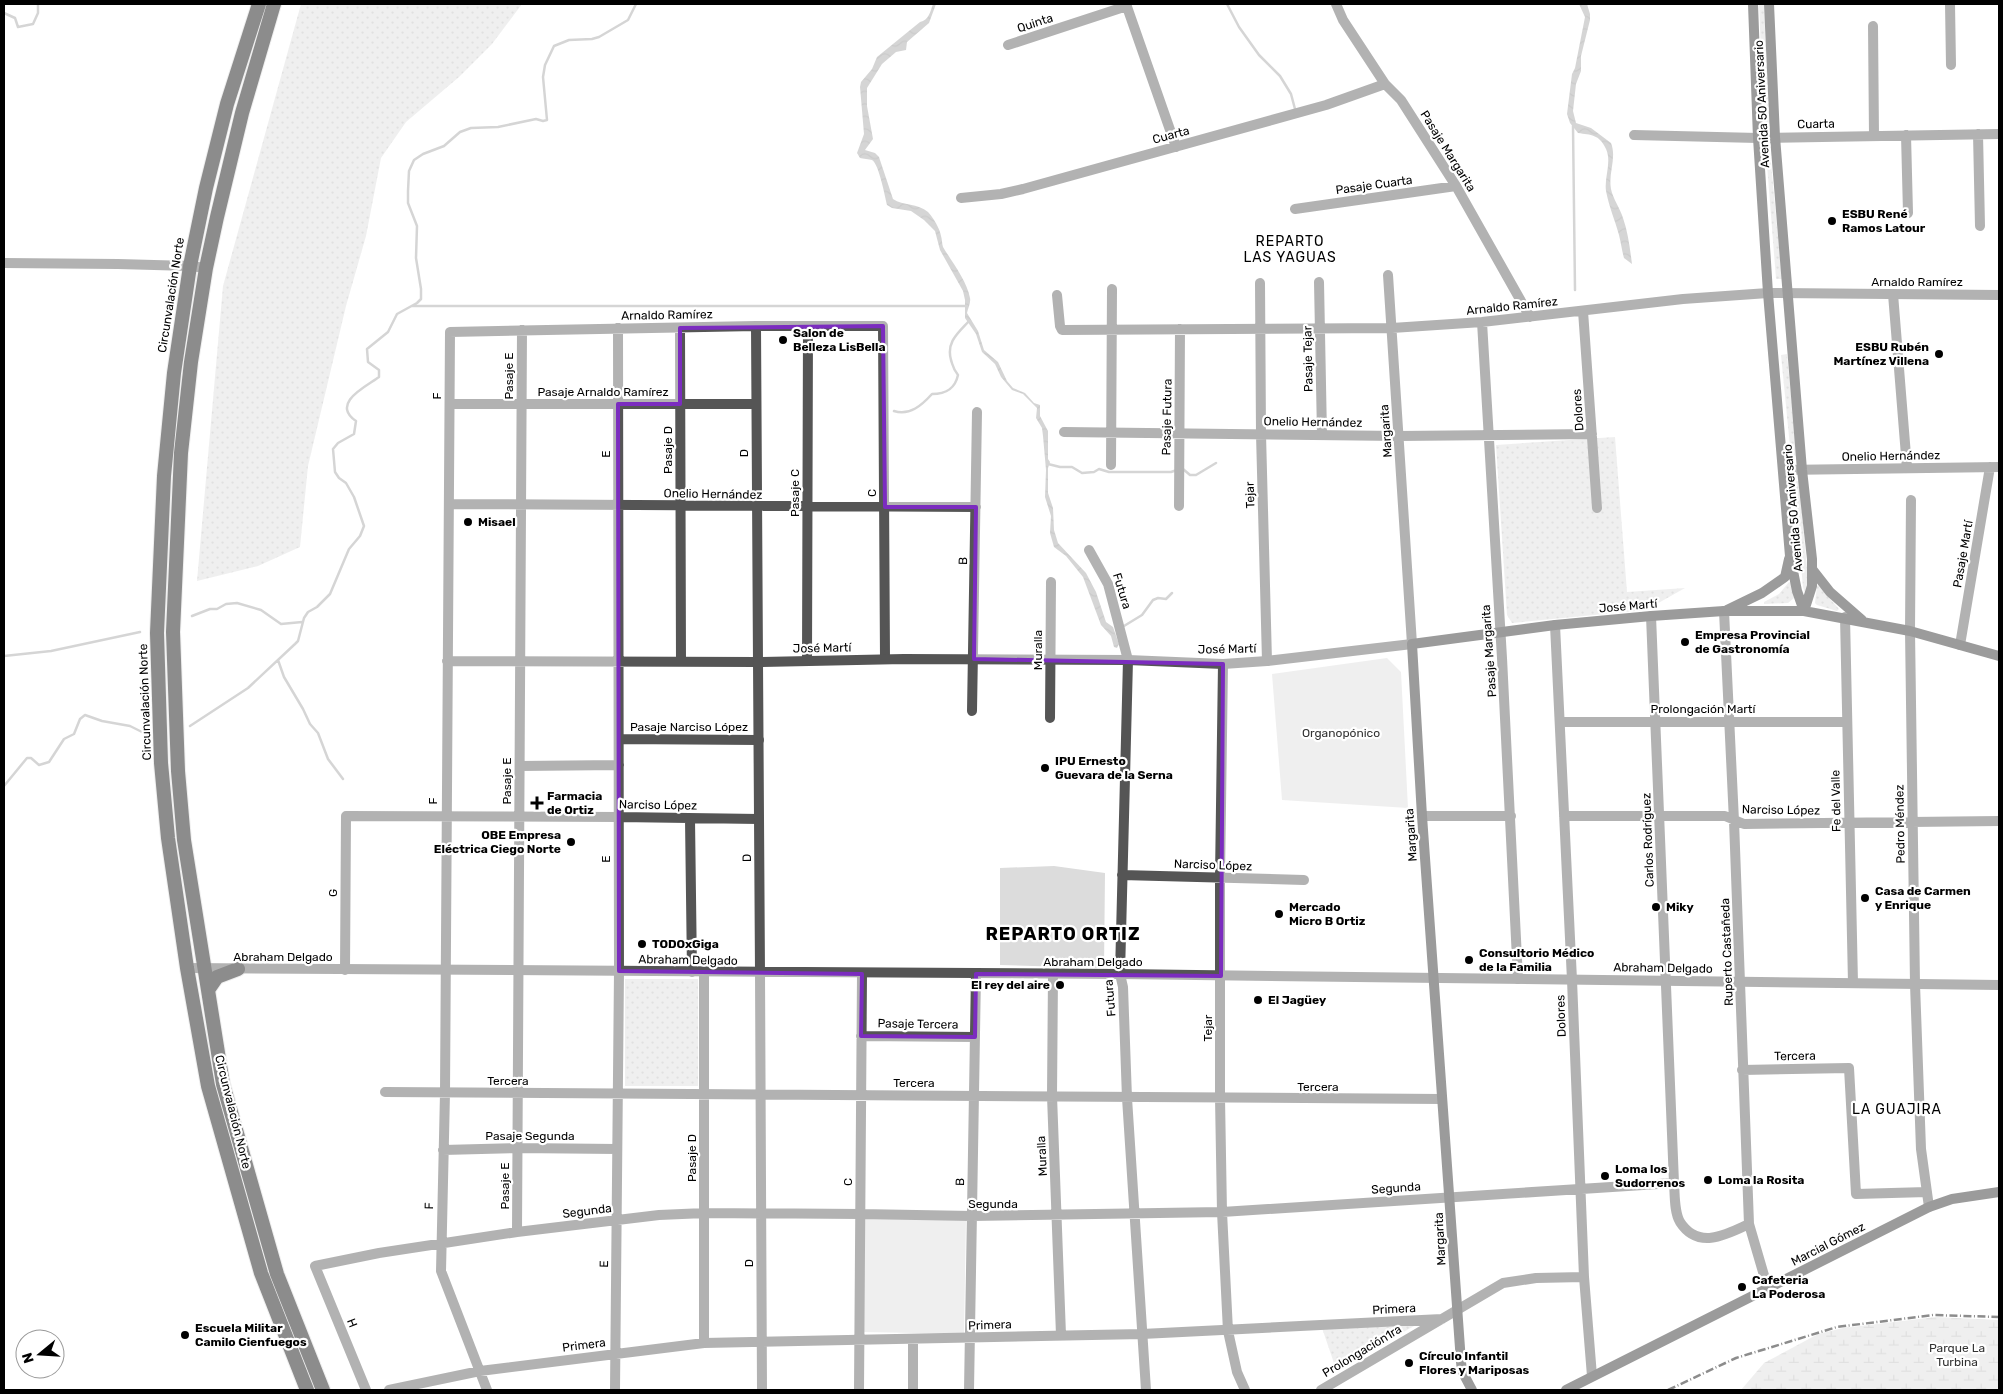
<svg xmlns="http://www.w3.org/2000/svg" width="2003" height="1394" font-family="Rubik,sans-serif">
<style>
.grass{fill:url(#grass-dots)}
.wetland{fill:url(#wetland-marsh)}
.garden{fill:#dcdcdc}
.water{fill:url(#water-waves)}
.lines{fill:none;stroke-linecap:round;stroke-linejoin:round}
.stream{stroke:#a3a3a3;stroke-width:2.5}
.trunk-casing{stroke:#dbdbdb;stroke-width:16}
.minor{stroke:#555;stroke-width:10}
.tertiary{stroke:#555;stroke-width:10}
.secondary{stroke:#222;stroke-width:10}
.trunk{stroke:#000;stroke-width:14}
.rail{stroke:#000;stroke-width:2.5;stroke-dasharray:8 2.5 1 2.5;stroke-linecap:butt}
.marked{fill:none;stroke:#7b2cbf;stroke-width:4;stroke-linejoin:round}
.poi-dot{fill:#000;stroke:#fff;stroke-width:2}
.labels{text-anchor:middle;stroke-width:4.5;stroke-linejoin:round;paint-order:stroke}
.street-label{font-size:12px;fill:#000;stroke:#fff}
.poi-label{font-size:12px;font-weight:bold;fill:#000;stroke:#fff;text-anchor:start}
.park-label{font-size:12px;fill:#333;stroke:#fff}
.neighbourhood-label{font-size:14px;letter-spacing:1px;fill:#000;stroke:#fff}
.district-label{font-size:18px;font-weight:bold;letter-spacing:1px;fill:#000;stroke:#fff}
</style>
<defs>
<pattern id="grass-dots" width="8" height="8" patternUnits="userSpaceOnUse" patternTransform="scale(1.25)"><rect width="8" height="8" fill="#dcdcdc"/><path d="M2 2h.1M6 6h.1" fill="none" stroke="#bbb" stroke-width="1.8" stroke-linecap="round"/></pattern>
<pattern id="wetland-marsh" width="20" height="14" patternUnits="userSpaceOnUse" patternTransform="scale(1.25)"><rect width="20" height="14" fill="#dcdcdc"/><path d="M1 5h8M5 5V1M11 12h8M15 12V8" fill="none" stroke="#bbb"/></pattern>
<pattern id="water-waves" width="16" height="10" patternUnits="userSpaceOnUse" patternTransform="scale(1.25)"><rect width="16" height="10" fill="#a3a3a3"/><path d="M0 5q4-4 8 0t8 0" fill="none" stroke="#8b8b8b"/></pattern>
</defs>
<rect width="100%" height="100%" fill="#fff"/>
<path class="grass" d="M301,4h221l-30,40 -33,33 -53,45 -25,36 -15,78 -20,70 -38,160 -8,81 -42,19 -61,15 26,-295z
M1759,4h5l5,123h-5z
M1766,152h4l12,127h-6z
M1787,354l10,102 -6,1 -10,-102z
M1615,437l12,155 58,-4 -39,22 -134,13 -5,-8 -11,-170z
M1793,481h6l9,98v9l-3,5 -2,-6z
M1789,582l4,2 1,14 -6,5 -24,1v-2l15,-8z
M1818,585l21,24 -2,2 -20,-6 -2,-2 2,-17z
M625,979h73v107h-73z
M1416,1325l-80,44 -14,-41z"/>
<path class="wetland" d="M1936,1317l63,3v70h-258l23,-27 54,-29 25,-6z"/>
<path class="garden" d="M1387,658l14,14 7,136 -126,-8 -10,-126z
M1054,866l51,7 -1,95 -104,-3v-97z
M865,1218l101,2 -2,114 -101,-2z"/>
<path class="water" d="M933,4h3l-7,19 -22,19 -1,8 -10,2 -14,12 -15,24v18l6,33 -8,11 10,3 4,4 14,42c10,7 25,4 35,13 5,5 12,17 13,24 1,3 1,8 2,11 9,15 24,34 27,51 1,5 -2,10 -3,15l11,18 6,19 14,12 9,19 6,7 12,5 9,10 6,2v11l8,15v28l2,3 -2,6v25l5,15 1,22 4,13 28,30 10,19 10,30 7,5 6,17 -2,4 -3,-1 -3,-11 -10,-11 -18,-48 -17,-21 -12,-9 -4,-14 1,-17 -6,-19 1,-27 -3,-34 -1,-8 -6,-10 1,-10 -14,-14 -11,-4 -11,-13 -6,-13 -13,-12 -6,-18 -11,-16v-18l-2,-9 -23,-41 -5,-19 -11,-11 -13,-9 -19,-3 -5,-3c-2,-8 -8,-41 -15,-45 -3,-1 -9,-1 -12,-2l-3,-5 7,-19 -4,-47 1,-5 11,-13 5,-12 43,-35c9,-2 10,-10 13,-18z
M1579,4h8l3,10v6l-9,36v15l-5,13 -3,27 3,12 15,5 20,15c6,15 -3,30 0,46 2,10 9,19 12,29 5,14 7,31 9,46l-8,-6c-2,-7 -3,-15 -5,-23 -4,-15 -10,-28 -13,-44 -2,-13 6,-29 0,-42 -7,-15 -15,-14 -28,-16l-8,-10 -3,-9 5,-40 3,-6 10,-51z"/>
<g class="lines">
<path class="stream" d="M1227,4l12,23 20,28 21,21 11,18 4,15
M4,13l11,5 3,9 15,-3 5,-11v-9
M1573,126l2,164
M413,306h554
M894,411c16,5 28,-6 38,-17 14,0 23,-5 26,-19 -5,-6 -5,-9 -7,-15 -5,-18 7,-27 18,-39
M1048,464l12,3h12l10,6 12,-1 5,-3 10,3h62l6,-2
M1183,469l7,6h6l20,-12
M192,616l18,-7h7l9,-5 11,-1 24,7 20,14 21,-2
M1124,626l18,-11 11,-15 5,-2 8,1 6,-6
M4,656l47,-5 89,-19
M278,660l6,17 19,32 7,15 8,9 10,26 15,20
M190,726l58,-38 47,-44 3,-3 6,-23 4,-6 9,-5 13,-13 19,-45 11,-13 4,-10 -10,-29 -8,-14 -7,-5 -4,-6 -2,-23 5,-6 16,-9 2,-13c-26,-18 11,-35 23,-44v-7l-11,-8 -1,-13 21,-17 9,-18 20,-11 4,-4v-10l-5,-31 1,-32 -9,-23v-12l1,-20 5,-11 9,-6 21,-8 16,-14 11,-4 27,-1 38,-8 7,2 4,-1 -4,-43 2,-12 9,-19 15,-6 23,-1 7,-2 29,-17 8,-16
M4,786l23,-28h4l8,7 10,-3 15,-23 10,-5 6,-15 5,-4 17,6 28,5 18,9"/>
<g class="trunk-casing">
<path id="trunk" d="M259,4l-32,100 -21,84 -16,78 -16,107 -10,103 -7,157 4,130 7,75 19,130 21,118 53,187 46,117
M274,4l-32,109 -25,104 -11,51 -15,94 -10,91 -8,179 5,139 6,69 39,244 54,190 46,116
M208,990l9,-13 21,-8"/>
</g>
<path class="minor" d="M1126,4l50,143
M1336,4l7,16 42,64 16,16 55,86 74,131
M1950,4l1,61
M1873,26l1,110
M1008,45l119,-39
M1978,134l2,92
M1634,135l124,3 241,-4
M1906,135l2,78
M961,198l40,-4 22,-5 303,-84 59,-21
M1295,209l161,-23
M4,263l114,1 72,2 16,2
M1388,275l24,369
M1319,282l3,153
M1260,283l1,151 6,227
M1893,294l14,174
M1057,295l3,31 2,4 330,-2 90,-6 201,-23 85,-6
M1583,311l14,197
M1482,322l20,336 16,321
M680,328l1,334
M450,404h306
M1064,432l335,4 193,-2
M1111,465l1,-176
M1783,470l216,-3
M1911,500l-1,131 5,353 6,165 8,58
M449,504l527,3
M1179,506l1,-177
M1089,550l19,34 20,76 -8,314 3,13 4,111 19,292
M1724,611l10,210 15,403 19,65
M1651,616l23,567c1,12 0,29 6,39 18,28 46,13 69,2
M1845,617l8,366
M1555,625l17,355 12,297 8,99
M1960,645l30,-178
M807,660l1,-333
M447,661l311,1 -2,-336
M1223,664l-3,213v221l2,114 6,119 9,41 8,18
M972,711l5,-299
M1050,718l1,-136
M1560,722h287
M619,739l140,1
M520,766l99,-1
M1422,816h89
M1564,816h161l19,8 255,-3
M690,819l2,153
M1122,875l182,5
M345,970l1,-154 273,1 140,2
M760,973l2,417
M1053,975l-1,121 9,239
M861,1036l114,1
M1742,1070l107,-2 7,126 71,-2
M385,1092l1057,7
M443,1150l74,-2 100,1
M517,1232l5,-902
M704,1343v-371
M366,1390l-51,-124 64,-13 138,-21 142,-17 46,-2 155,1 112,2 250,-4 452,-29
M389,1390l91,-19 224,-28 438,-9 300,-15
M487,1390l-46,-119 4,-178 5,-761 306,-6h127l2,333
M615,1390l4,-419 -1,-643
M859,1390l3,-416
M913,1390v-51
M969,1390l7,-416
M1321,1390l182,-107 33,-5 48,-1"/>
<path class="tertiary" d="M1768,293l231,2
M187,968l933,6 879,11
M760,973l-2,-311 146,-3 224,1 95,4 44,-3 145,-17"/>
<path class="secondary" d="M1753,4l5,134 10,155 22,263 7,35 7,20
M1769,4l6,133 27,333 10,89v27l-8,25
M1812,569l18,23 32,28
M1727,610l35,-17 23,-16 4,-18
M1472,1390l-10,-19 -1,-9 -39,-546 -10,-172 143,-19 96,-9 73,-5h80l106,20 89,25
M1566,1390l363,-183 23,-8 47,-7"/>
<use href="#trunk" class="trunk"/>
<path class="rail" d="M1668,1390l68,-32 101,-31 96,-12 66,2"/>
</g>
<path d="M0 0H2003V1394H0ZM883,326l2,181h91l-2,152 249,5 -2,312 -245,-2 -1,63 -114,-1 1,-62 -243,-3 -1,-567h62v-76z" fill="#fff" fill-opacity=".55" fill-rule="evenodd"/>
<path class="marked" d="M883,326l2,181h91l-2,152 249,5 -2,312 -245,-2 -1,63 -114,-1 1,-62 -243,-3 -1,-567h62v-76z"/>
<g class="poi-dot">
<circle cx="1832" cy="221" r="5"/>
<circle cx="783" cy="340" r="5"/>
<circle cx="1939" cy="354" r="5"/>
<circle cx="468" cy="522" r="5"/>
<circle cx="1685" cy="642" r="5"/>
<circle cx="1045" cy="768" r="5"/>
<path d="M534.5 795.5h5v5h5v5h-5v5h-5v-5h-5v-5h5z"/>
<circle cx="571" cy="842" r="5"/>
<circle cx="1865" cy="898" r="5"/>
<circle cx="1656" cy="907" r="5"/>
<circle cx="1279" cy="914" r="5"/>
<circle cx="642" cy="944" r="5"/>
<circle cx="1469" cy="960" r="5"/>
<circle cx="1060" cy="985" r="5"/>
<circle cx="1258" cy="1000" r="5"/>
<circle cx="1605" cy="1176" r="5"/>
<circle cx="1708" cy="1180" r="5"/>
<circle cx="1742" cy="1287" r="5"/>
<circle cx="185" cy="1335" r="5"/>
<circle cx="1409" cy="1363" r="5"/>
</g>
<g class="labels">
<g class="street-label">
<text transform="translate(1035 23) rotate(-18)" y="4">Quinta</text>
<text transform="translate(1762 104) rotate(-93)" y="4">Avenida 50 Aniversario</text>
<text transform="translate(1816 124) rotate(-1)" y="4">Cuarta</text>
<text transform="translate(1171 135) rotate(-15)" y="4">Cuarta</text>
<text transform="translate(1448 151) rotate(58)" y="4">Pasaje Margarita</text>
<text transform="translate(1374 185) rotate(-8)" y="4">Pasaje Cuarta</text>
<text x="1917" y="286">Arnaldo Ramírez</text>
<text transform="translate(171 295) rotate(-81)" y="4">Circunvalación Norte</text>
<text transform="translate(1512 306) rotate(-6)" y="4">Arnaldo Ramírez</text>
<text transform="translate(667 315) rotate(-1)" y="4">Arnaldo Ramírez</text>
<text transform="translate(1308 359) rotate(-91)" y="4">Pasaje Tejar</text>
<text transform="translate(509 376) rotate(-90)" y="4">Pasaje E</text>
<text x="603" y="396">Pasaje Arnaldo Ramírez</text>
<text transform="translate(437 396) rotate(-90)" y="4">F</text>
<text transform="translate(1578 410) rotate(-94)" y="4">Dolores</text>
<text transform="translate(1167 417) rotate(-89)" y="4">Pasaje Futura</text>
<text transform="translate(1313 422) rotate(1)" y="4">Onelio Hernández</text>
<text transform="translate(1386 431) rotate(-94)" y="4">Margarita</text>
<text transform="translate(668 450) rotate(-90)" y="4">Pasaje D</text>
<text transform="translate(744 453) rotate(-90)" y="4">D</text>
<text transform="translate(606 454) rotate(-90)" y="4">E</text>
<text transform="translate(1891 456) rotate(-1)" y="4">Onelio Hernández</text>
<text transform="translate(795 493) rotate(-90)" y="4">Pasaje C</text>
<text transform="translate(872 493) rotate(-90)" y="4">C</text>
<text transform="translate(713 494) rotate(1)" y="4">Onelio Hernández</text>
<text transform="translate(1250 495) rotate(-92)" y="4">Tejar</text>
<text transform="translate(1793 508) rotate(-95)" y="4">Avenida 50 Aniversario</text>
<text transform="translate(1963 554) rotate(-80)" y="4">Pasaje Martí</text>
<text transform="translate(963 561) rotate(-89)" y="4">B</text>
<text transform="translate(1122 591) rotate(73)" y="4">Futura</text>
<text transform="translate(1628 606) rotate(-5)" y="4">José Martí</text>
<text transform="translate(822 648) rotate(-1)" y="4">José Martí</text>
<text transform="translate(1227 649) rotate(-1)" y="4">José Martí</text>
<text transform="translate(1038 650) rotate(-90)" y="4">Muralla</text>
<text transform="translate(1489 651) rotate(-94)" y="4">Pasaje Margarita</text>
<text transform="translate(145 702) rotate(-92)" y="4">Circunvalación Norte</text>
<text x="1703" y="713">Prolongación Martí</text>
<text x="689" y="731">Pasaje Narciso López</text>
<text transform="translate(507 781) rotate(-90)" y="4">Pasaje E</text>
<text transform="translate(433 801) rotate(-90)" y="4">F</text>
<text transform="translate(1836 801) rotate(-91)" y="4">Fe del Valle</text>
<text transform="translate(658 805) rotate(1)" y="4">Narciso López</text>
<text transform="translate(1781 810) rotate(1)" y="4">Narciso López</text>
<text transform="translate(1900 824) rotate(-91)" y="4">Pedro Méndez</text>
<text transform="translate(1411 835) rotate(-94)" y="4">Margarita</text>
<text transform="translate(1648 840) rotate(-92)" y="4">Carlos Rodríguez</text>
<text transform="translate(747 858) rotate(-91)" y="4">D</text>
<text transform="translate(606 859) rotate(-90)" y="4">E</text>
<text transform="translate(1213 865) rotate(2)" y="4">Narciso López</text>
<text transform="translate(333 893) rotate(-90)" y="4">G</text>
<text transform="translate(1727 952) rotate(-92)" y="4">Ruperto Castañeda</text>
<text x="283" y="961">Abraham Delgado</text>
<text transform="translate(688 960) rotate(1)" y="4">Abraham Delgado</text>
<text x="1093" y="966">Abraham Delgado</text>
<text transform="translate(1663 968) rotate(1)" y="4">Abraham Delgado</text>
<text transform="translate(1110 998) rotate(-95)" y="4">Futura</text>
<text transform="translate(1561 1016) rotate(-92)" y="4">Dolores</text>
<text transform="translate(918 1024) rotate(1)" y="4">Pasaje Tercera</text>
<text transform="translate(1208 1028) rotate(-90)" y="4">Tejar</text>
<text transform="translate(1795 1056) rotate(-1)" y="4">Tercera</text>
<text x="508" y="1085">Tercera</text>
<text x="914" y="1087">Tercera</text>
<text x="1318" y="1091">Tercera</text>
<text transform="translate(233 1112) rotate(76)" y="4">Circunvalación Norte</text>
<text x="530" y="1140">Pasaje Segunda</text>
<text transform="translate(1042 1156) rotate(-93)" y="4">Muralla</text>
<text transform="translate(692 1158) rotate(-90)" y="4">Pasaje D</text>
<text transform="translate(848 1182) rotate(-90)" y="4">C</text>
<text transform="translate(960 1182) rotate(-89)" y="4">B</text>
<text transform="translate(505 1186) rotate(-90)" y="4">Pasaje E</text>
<text transform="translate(1396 1188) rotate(-4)" y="4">Segunda</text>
<text x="993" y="1208">Segunda</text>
<text transform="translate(429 1206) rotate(-89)" y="4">F</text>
<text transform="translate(587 1211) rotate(-7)" y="4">Segunda</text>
<text transform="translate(1440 1239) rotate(-93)" y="4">Margarita</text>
<text transform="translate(1828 1244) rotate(-27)" y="4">Marcial Gómez</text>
<text transform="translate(749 1263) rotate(-90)" y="4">D</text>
<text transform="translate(604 1264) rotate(-89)" y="4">E</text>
<text transform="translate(1394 1309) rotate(-3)" y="4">Primera</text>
<text transform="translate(352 1323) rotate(68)" y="4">H</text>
<text transform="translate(990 1325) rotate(-2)" y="4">Primera</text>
<text transform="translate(584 1345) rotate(-7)" y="4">Primera</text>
<text transform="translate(1362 1351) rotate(-31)" y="4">Prolongación1ra</text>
</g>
<g class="poi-label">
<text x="1842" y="218">ESBU René<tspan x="1842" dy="14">Ramos Latour</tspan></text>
<text x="793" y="337">Salon de<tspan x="793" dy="14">Belleza LisBella</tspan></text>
<text x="1929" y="351" text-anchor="end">ESBU Rubén<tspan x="1929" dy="14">Martínez Villena</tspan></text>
<text x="478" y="526">Misael</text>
<text x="1695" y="639">Empresa Provincial<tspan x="1695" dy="14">de Gastronomía</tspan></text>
<text x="1055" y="765">IPU Ernesto<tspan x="1055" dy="14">Guevara de la Serna</tspan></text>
<text x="547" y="800">Farmacia<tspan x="547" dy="14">de Ortiz</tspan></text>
<text x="561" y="839" text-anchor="end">OBE Empresa<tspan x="561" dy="14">Eléctrica Ciego Norte</tspan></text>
<text x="1875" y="895">Casa de Carmen<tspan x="1875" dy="14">y Enrique</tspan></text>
<text x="1289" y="911">Mercado<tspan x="1289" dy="14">Micro B Ortiz</tspan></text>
<text x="1666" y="911">Miky</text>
<text x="652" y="948">TODOxGiga</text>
<text x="1479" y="957">Consultorio Médico<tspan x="1479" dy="14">de la Familia</tspan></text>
<text x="1050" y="989" text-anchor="end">El rey del aire</text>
<text x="1268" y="1004">El Jagüey</text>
<text x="1615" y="1173">Loma los<tspan x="1615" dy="14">Sudorrenos</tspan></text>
<text x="1718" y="1184">Loma la Rosita</text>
<text x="1752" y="1284">Cafeteria<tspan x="1752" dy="14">La Poderosa</tspan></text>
<text x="195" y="1332">Escuela Militar<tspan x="195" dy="14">Camilo Cienfuegos</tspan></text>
<text x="1419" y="1360">Círculo Infantil<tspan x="1419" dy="14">Flores y Mariposas</tspan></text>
</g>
<g class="park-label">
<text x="1341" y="737">Organopónico</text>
<text x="1957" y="1352">Parque La<tspan x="1957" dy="14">Turbina</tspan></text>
</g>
<g class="neighbourhood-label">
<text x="1290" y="246">REPARTO<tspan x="1290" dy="16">LAS YAGUAS</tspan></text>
<text x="1897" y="1114">LA GUAJIRA</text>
</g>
<g class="district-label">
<text x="1063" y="940">REPARTO ORTIZ</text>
</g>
</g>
<rect width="2003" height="1394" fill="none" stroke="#000000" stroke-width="10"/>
<g transform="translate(40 1354) rotate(252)"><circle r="24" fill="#ffffff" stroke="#999999"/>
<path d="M0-4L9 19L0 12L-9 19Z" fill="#000000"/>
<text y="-8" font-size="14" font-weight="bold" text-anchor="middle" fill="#000000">N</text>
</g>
</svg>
